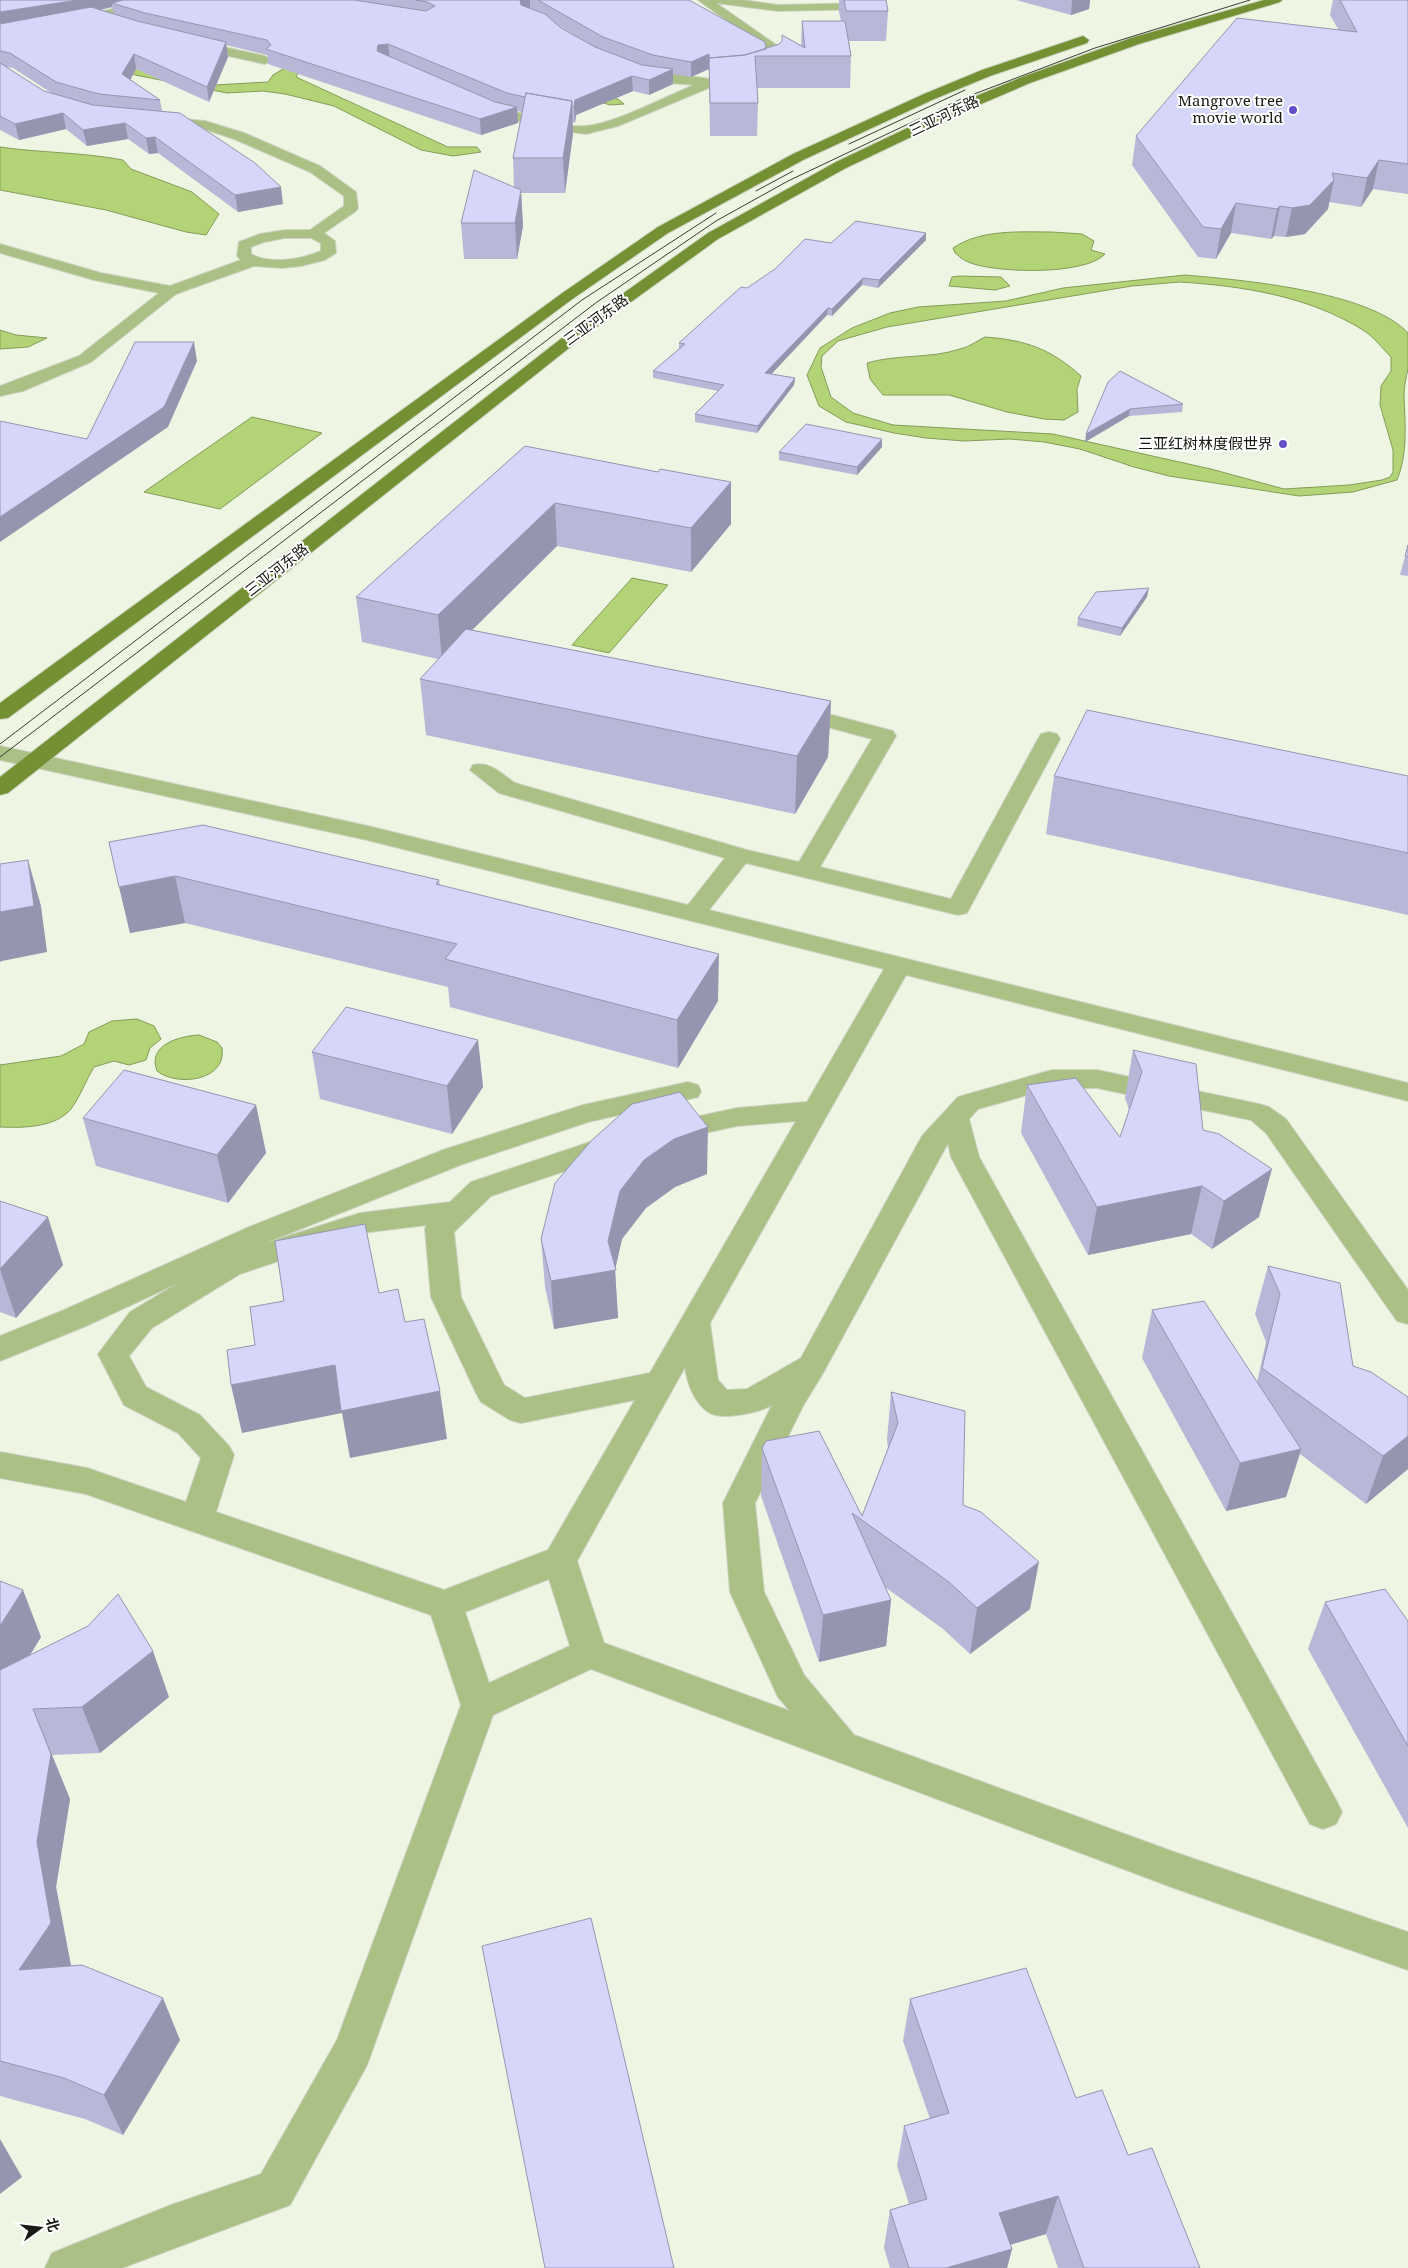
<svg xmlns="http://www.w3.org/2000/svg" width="1408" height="2268" font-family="'Noto Serif','Noto Sans SC',serif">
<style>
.water{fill:#b3d476;stroke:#849c59;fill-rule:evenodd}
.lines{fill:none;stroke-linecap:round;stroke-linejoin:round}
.minor-casing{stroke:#ccd3c2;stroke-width:2}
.major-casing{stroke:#ccd3c2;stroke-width:2}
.minor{fill:#aac085;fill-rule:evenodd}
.major{fill:#739132;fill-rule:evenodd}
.tram{stroke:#393d34;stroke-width:1}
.wall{fill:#b8b7d7;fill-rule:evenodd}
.shaded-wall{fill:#9695af}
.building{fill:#d6d5fa;stroke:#9695af}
.poi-dot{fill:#6350c9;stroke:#fff;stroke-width:2}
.labels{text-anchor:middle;stroke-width:4;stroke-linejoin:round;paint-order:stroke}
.far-poi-label{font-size:15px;fill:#181b14;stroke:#fff;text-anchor:end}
.far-street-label{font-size:15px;fill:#181b14;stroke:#fff}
</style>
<rect width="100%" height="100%" fill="#eef6e3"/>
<path class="water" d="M497,0h16l5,10 72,83 28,6 6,5 -14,1 -19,-6 -291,-29 -4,7 152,70h29l4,5 -28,4 -32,-6 -87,-44 -49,-12 -22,-3 -36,2 -92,-18 -79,-34 158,44 54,-3 5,-7 13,-8z
M0,147c41,6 82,5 123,13l8,9 61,23 27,22 -13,21 -20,-3 -80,-22 -106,-20z
M1052,232l30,2 12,7 -3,9 14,4c-20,22 -112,19 -137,8 -5,-2 -9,-6 -13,-9l-2,-5c28,-19 66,-16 99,-16z
M1185,275c57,5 184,16 223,58 0,12 0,25 0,36 -2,9 -4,17 -4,27 1,29 4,57 -7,84l-44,12 -54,4 -130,-20 -35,-9 -54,-18 -36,-7 -34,-3 -46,2 -38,-3 -32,-5 -48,-11 -27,-16 -12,-31 13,-27 32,-20 38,-15 28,-6 88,-6 57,-13zM1180,282c63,4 128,14 183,48 11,7 19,18 28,27v14l-10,15 -1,19 13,45v22l-3,5 -8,3 -33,5 -65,4 -73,-20 -158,-35 -160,-9 -40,-12 -22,-16 -10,-30 1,-11 16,-15 49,-14 245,-41z
M959,276l42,1 9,9 -15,4 -46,-4 3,-9z
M0,330l16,5 31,3 -19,9 -28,2z
M985,337c41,3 66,12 96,39l-4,13 1,23 -14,8 -20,-1 -37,-7 -58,-17h-66l-13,-16 -3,-16c30,-9 63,-4 93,-14 9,-2 17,-8 25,-12z
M252,417l70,16 -102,76 -76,-17z
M632,578l36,7 -59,68 -37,-8z
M137,1019l17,7 7,13 -11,9 -4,12 -17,5 -15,-4 -20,6c-8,13 -14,30 -23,42 -16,19 -49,19 -71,18v-62l61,-9 23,-12 5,-12 23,-11z
M199,1035l18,7 5,6c5,33 -45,39 -65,23 -10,-26 22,-35 42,-36z"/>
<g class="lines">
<g class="minor-casing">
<path id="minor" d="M150,0h20l-2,2 -85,20 -83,15v-8l83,-13z
M698,0h45l35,5 93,-2 6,3 -6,3 -93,2 -62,-8 59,41 5,27 -2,3 -34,11 -33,2 -93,39 -32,8 -36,-5 -53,-13 -21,-11 6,-4c30,8 73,28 104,25 28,-2 81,-30 108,-41 -16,-2 -52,-1 -62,-13l2,-3 77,10 32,-2 25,-8 -3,-21z
M191,40l74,16 6,4 -6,4 -78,-17v-6z
M160,117l45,4 39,12 76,33 36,26 2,16 -2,3 -32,22 11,8 1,12 -11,7 -24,6 -19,2 -28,-2 -78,28 -85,68 -68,29 -23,5v-10l79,-30 80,-63 -65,-13 -94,-27v-9l101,29 69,13 71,-26 -4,-4 2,-14 21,-8 25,-4h25l34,-24v-10l-34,-24 -76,-33 -30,-10 -49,-5 -2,-3zM285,238h26l10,5v8c-19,8 -50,14 -70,3v-7l13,-5z
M802,707l91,24 3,5 -76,131 131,32 87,-160 3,-5 8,-2 8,2 3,5 -93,174 -9,2 -212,-52 -37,47 699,173v18l-502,-126 -196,348 8,57 9,10 20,-1 54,-31 121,-222 36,-39 94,-27h45l162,34 10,3 17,12 122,171v34l-11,-3 -131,-188 -15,-13 -154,-32h-45l-74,21 -9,10 10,38 357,643 6,12 -6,12 -13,5 -13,-5 -359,-667 -3,-14 -125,230 -20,33 -48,97 9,89 40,83 50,60 320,117 234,80v38l-234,-82 -583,-219 -98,46 -126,350 -77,140 -168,63h-77l7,-15 119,-48 90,-31 76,-134 124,-335 -30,-90 -345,-121 -86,-16v-26l87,16 99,34 15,-44 -23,-25 -54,-28 -26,-51 32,-42 48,-29 -92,43 -86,35v-25l64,-26 185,-83 194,-77 140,-45 105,-23 10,3 3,6 -3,6 -110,25 -125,42 -200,80 97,-31 90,-11 21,-20 131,-44 10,-2 10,2 4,7 -4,7 -131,44 -37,36 7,65 43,88 21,13 125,-25 146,-252 -59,5 -69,15 -10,-2 -4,-7 4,-7 79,-17 70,-6 77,-133 -517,-129 -367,-80v-14l368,80 320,79 37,-47 -226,-65 -29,-23 3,-5c17,-4 29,9 42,18l232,67 52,12 73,-123 -78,-21 -3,-5 3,-5zM427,1225l-2,4 6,68 45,96 5,9 29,18 11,3 114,-23 -87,150 -104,40 -228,-78 18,-57 -5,-9 -29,-31 -54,-28 -17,-31 23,-28 88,-54 122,-41zM685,1367c2,16 9,35 23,45 13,9 51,1 64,-7l-49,98 7,89 48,105 12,14 -186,-68 -27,-82zM549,1579l21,67 -81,37 -24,-71z"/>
</g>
<g class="major-casing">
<path id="major" d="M1264,0h18l-2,2 -141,42 -109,39 -56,24 -128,61 -128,71 -130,94 -580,460 -8,2v-18l576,-450 132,-94 128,-71 128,-61 58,-24 109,-39z
M1083,36l6,4 -2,3 -97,33 -58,24 -129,60 -135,73 -97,67 -563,418 -8,1v-16l561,-409 97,-67 135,-73 131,-60 58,-24z"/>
</g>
<use href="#minor" class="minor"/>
<use href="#major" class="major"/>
<path class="tram" d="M849,144l116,-54
M756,191l37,-20
M0,744l582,-444 134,-87
M0,757l597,-455 119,-81 72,-40 173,-82 134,-51 155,-48"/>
</g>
<path class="wall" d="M0,0h689l77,49 13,-5 3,-2v-7l19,10 1,-24h39l-2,-9v-12h47l2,11 -2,30h-37l2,15 -1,32h-93l1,15 -1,33h-47l-1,-67 -18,8 -18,-3v10l-24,11 -16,-4 -57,24 -1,8 -3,-1 1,12 -8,59h-44l2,33 -6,33h-53l-3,-36 53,-36 -1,-29 9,-46 -5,-1 1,12 -37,12 -213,-71 -1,-9 -41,-10 2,12 -19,45 -73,-33 -6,11 30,20 2,11 121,93 -45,8 -80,-59 -9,1 -21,-15 -41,7 -21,-17 -47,11 -19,-10zM112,7l2,7 -14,-4zM559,26l27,16 -25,-14zM6,67l7,1 40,26 -9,-3z
M1016,0h74l-1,9 -18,6z
M1333,0h75v194l-35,-5 -12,18 -32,-5 -1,7 -23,25 -19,3 -12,-1 -3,3 -40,-6 -15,26 -18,-2 -66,-92 4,-29 202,-107 -8,-14z
M926,233v7l-48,48 -16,-3 -30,31 -5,-1 -56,59 24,4 -1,7 -37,48 -62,-11v-8l23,-23 -65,-13v-7l26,-22v-6l68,-55 84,-45z
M1108,382l75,22 -1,8 -53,4 -44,26z
M525,446l133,26 73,10v42l-40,48 -134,-26 -85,84 359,71 -3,56 -33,57 -369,-79 -6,-56 18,-20 -76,-17 -6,-45z
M882,447l-25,28 -78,-15v-8z
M1408,545v31l-8,-1z
M1147,597l-27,39 -43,-10 1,-8z
M1054,776h354v139l-362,-81z
M109,842l330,38 1,5 278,116 -40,67 -228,-61 -2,-20 -263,-64 -55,10z
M478,1040l5,47 -31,47 -132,-35 -8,-47z
M1133,1050l70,80 56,87 -47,32 -21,-15 -103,21 -67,-122 6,-48 93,52 9,-27 -4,-12z
M256,1105l10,48 -38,50 -132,-37 -13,-48z
M707,1174l-32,13 -29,21 -24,31 -7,30 3,49 -64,11 -9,-42 -4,-48 14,-56z
M0,1201l63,64 -47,53 -16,-6z
M1268,1266l85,100 55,31v72l-42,35 -66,-50 -14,43 -60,14 -84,-153 10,-48 105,72 9,-40 -11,-28z
M891,1392l72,113 67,104 -60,45 -27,-25 -58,-42 6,13 -5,46 -67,16 -58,-166 1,-48 100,68 26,-68 -1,-8z
M0,1581l41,56 -11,18 139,42 -69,56 -48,2 18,44 -14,88 15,79 109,74 -57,95 -38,-16 -85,-23z
M1325,1602l83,19v207l-100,-179z
M910,1999l166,99 52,57 72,113h-142l-12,-34 -36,11 2,4 -5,19h-117l-6,-20 6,-38 19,-6 -12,-38 7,-40 26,-7 -27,-78z"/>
<path class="shaded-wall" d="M78,0h64l-30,3v4l-29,7 -83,14v-16z
M520,0h10v12l-9,1z
M1072,0h18l-1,9 -18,6z
M226,42l2,15 -19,45 -2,-15z
M388,44l2,15 -13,-8 1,-6z
M134,54l2,15 -11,21 -3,-16z
M709,54v15l-18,8v-15z
M673,69v15l-24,11v-15z
M632,76l1,15 -57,24 -1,8 -1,-16 1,-7z
M572,101l1,33 -8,59 -2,-35z
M517,107l1,16 -37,12 -1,-16z
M63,113l3,16 -47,11 -4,-16z
M125,123l3,16 -41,7 -4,-16z
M155,137l3,16 -9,1 -3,-16z
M1379,160l-6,29 -12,18 6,-29z
M1334,180l-6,29 -23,25 -19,3 6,-29z
M281,187l2,17 -45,8 -3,-17z
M521,190l2,36 -6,33 -2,-36z
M1236,203l-5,30 -15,26 5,-30z
M1280,206l-6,30 -3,3 6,-30z
M926,233v7l-48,48 1,-8z
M863,278l-1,7 -30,31v-7z
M828,308l-1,7 -62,66v-8z
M194,342l3,19 -29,66 -168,115v-25z
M795,378l-1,7 -37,48 1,-7z
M1130,409l-1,7 -44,26 1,-8z
M882,439v8l-25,28v-8z
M731,482v42l-40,48v-44z
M555,503l2,43 -115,114 -4,-45z
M1149,588l-2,9 -27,39 2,-8z
M831,701l-3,56 -33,57 2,-58z
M28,860l13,46 6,46 -45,9 -2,1v-50z
M175,876l10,47 -55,10 -11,-46z
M719,954l-1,47 -40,67 -1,-48z
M478,1040l5,47 -31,47 -5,-48z
M256,1105l10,48 -38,50 -11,-48z
M708,1127l-1,47 -32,13 -29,21 -24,31 -7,31 3,48 -64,11 -3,-48 57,-40 12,-50 24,-31 30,-21z
M1272,1169l-13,48 -47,32 12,-48z
M1202,1186l-11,48 -103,21 9,-48z
M48,1217l15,48 -47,53 -16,-49z
M335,1365l105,26 7,48 -97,19 -8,-45 -100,20 -11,-48z
M1408,1436v33l-42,35 17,-48z
M1301,1449l-15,48 -60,14 14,-48z
M1039,1562l-9,47 -60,45 7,-46z
M23,1590l18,47 -41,67v-78z
M891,1600l-5,46 -67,16 4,-47z
M153,1651l16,46 -69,56 -18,-46z
M33,1709l37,90 -14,88 15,79 -52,4 18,-128z
M163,1998l17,42 -57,95 -19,-40z
M0,2139l22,38 -22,17z
M1058,2196l-12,38 -57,17 10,-38z
M1012,2249l-5,19h-61z"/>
<path class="building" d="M0,0h78l-78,12z
M123,0h231l72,11 9,-5 -8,-4 -11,-2h104l1,5 24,9 16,14 34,19 47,18 31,4 -24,11 -17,-4 -57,24 -1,7 -2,-1v-5l-46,-8 -1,4 -18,-4 -119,-49 -10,1 -1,6 118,51 22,5 -37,12 -214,-70 5,-4 -4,-5 -122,-27 -33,-10z
M538,0h151l76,42 1,7 -21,6 -36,3v4v-8l-18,8 -38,-7 -50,-18z
M844,0h42l2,11h-42z
M1340,0h68v164l-29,-4 -12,18 -35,-5 2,7 -24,25 -18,3 -12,-2 -3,3 -41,-6 -15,26 -18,-2 -67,-91 101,-118 120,14z
M91,7l46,14 89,21 -19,45 -73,-33 -12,20 38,26 -61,-6 -43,-12 -46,-29 -10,-2v-27z
M802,21h43l6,35h-96l3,47h-48l-1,-45 36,-3 34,-11 3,-3v-6l23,13z
M0,63l44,28 49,14 87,8 75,50 26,24 -46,8 -80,-58 -9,1 -21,-15 -42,7 -20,-17 -48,11 -15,-8z
M526,93l46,8 -9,57h-50z
M474,170l47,20 -6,33h-54z
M856,221l70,12 -47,47 -16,-2 -31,31 -4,-1 -63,65 30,5 -37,48 -63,-12 29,-29 -71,-14 32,-27 -6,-1 62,-56 6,1 28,-19 30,-30 26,4z
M135,342h59l-30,65 -164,110v-96l87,18z
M1120,371l63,33 -53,5 -44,25 22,-52z
M806,424l76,15 -25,28 -78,-15z
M525,446l133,26 2,-3 71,13 -40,46 -136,-25 -117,112 -82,-18z
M1408,545v12l-3,-1z
M1149,588l-27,40 -44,-10 18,-26z
M466,629l365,72 -34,55 -377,-77z
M1087,710l321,66v77l-354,-77z
M203,825l236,55 -3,4 283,70 -42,66 -232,-61 12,-15 -282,-68 -56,11 -10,-45z
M28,860l6,46 -34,6v-48z
M346,1007l132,33 -31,46 -135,-34z
M1133,1050l63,14 7,66 16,4 53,35 -48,32 -22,-15 -105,21 -70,-122 49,-7 44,59 22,-65z
M124,1070l132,35 -39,50 -134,-37z
M680,1092l28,35 -34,12 -30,21 -24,31 -12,50 8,29 -65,11 -10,-42 14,-56 36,-42 41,-37z
M0,1201l48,16 -48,52z
M365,1224l14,69 19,-4 7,33 19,-3 16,72 -99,20 -6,-46 -104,20 -4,-35 28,-5 -5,-38 34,-6 -9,-60z
M1268,1266l72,17 13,83 18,6 37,25v39l-25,20 -121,-88 18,-74z
M1204,1301l97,148 -61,14 -88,-153z
M891,1392l74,19 -2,94 18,7 58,50 -62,46 -28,-26 -97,-69 39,87 -68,15 -61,-167 4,-7 53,-10 43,85 36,-93z
M0,1581l23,9 -23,36z
M1385,1589l23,32v125l-83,-144z
M118,1594l35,57 -71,56 -49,2 18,45 -14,88 14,81 -32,47 63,-5 81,33 -59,97 -40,-17 -64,-17v-391l88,-44z
M591,1918l83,350h-129l-63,-322z
M1026,1968l50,130 26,-8 26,65 24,-7 48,120h-116l-26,-72 -59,17 13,36 -66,19h-37l-19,-58 37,-11 -23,-73 45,-13 -39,-114z"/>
<g class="poi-dot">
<circle cx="1293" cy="110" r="5"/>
<circle cx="1283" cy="444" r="5"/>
</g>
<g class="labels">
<g class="far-poi-label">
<text x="1283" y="106">Mangrove tree<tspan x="1283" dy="17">movie world</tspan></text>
<text x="1273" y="449">三亚红树林度假世界</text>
</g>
<g class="far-street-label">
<text transform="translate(944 116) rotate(-25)" y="5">三亚河东路</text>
<text transform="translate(596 320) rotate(-36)" y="5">三亚河东路</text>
<text transform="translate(277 570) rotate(-38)" y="5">三亚河东路</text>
</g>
</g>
<g transform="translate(40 2228) rotate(75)" stroke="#ffffff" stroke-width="4" paint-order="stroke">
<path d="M0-4L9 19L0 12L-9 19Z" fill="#181b14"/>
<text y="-8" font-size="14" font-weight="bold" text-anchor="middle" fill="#181b14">北</text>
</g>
</svg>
